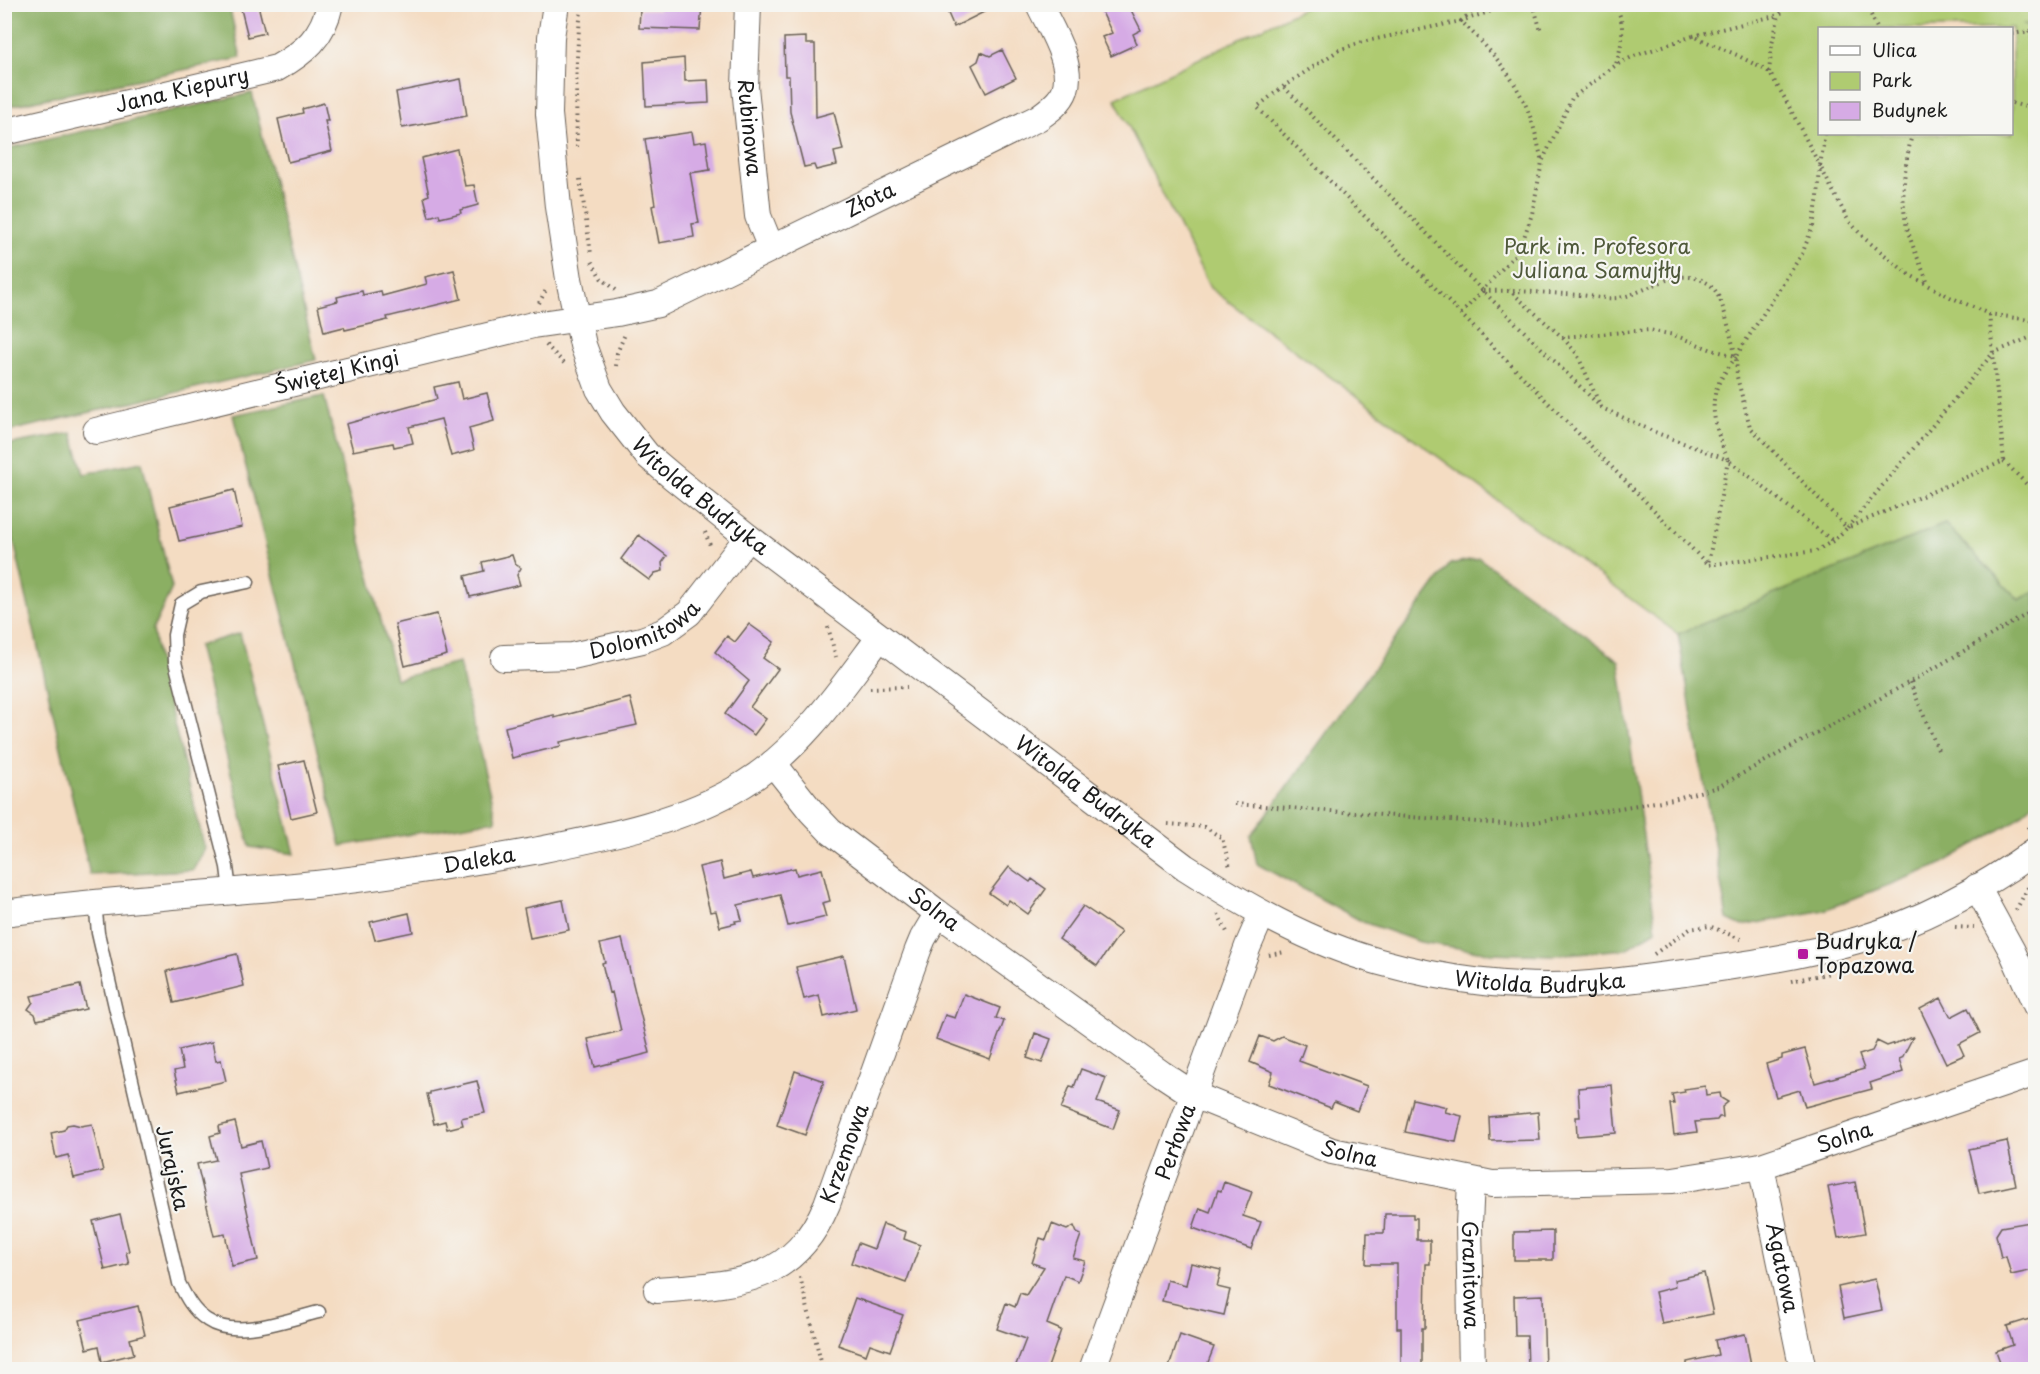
<svg xmlns="http://www.w3.org/2000/svg" width="2040" height="1374" font-family="'Playpen Sans',sans-serif">
<style>
.green{fill:#afcb71;stroke:#667446;stroke-width:1.5;fill-rule:evenodd}
.forest{fill:#8baf63;stroke:#546640;stroke-width:1.5}
.building{fill:#d6abe5}
.lines{fill:none;stroke-linecap:round;stroke-linejoin:round}
.service-casing{stroke:#685f56;stroke-width:15}
.minor-casing{stroke:#685f56;stroke-width:28}
.path{stroke:#685f56;stroke-width:4;stroke-dasharray:1.5 4.5;stroke-linecap:butt}
.service{stroke:#fff;stroke-width:12}
.minor{stroke:#fff;stroke-width:26}
.poi-dot{fill:#b5179e;stroke:#f6f6f2;stroke-width:2}
.labels{text-anchor:middle;stroke-width:4.5;stroke-linejoin:round;paint-order:stroke}
.street-label{font-size:21px;fill:#1c1c1c;stroke:#f6f6f2}
.park-label{font-size:21px;fill:#4f593a;stroke:#f6f6f2}
.poi-label{font-size:21px;fill:#1c1c1c;stroke:#f6f6f2;text-anchor:start}
</style>
<rect width="100%" height="100%" fill="#f6f6f2"/>
<filter id="ink" filterUnits="userSpaceOnUse"><feTurbulence type="fractalNoise" baseFrequency=".0167" numOctaves="2"/><feDisplacementMap in="SourceGraphic" scale="12" xChannelSelector="R" yChannelSelector="G"/><feConvolveMatrix kernelMatrix="1 2 1 2 8 2 1 2 1" color-interpolation-filters="sRGB"/></filter>
<filter id="wash" filterUnits="userSpaceOnUse"><feTurbulence type="fractalNoise" baseFrequency=".008" numOctaves="4" result="noise"/><feDisplacementMap in="SourceGraphic" scale="24" xChannelSelector="R" yChannelSelector="G"/><feGaussianBlur stdDeviation="1.35" result="paint"/><feColorMatrix in="noise" values="0 0 0 0 0 0 0 0 0 0 0 0 0 0 0 0 0 1.4 0 .05"/><feComposite in="paint" operator="in"/></filter>
<g filter="url(#wash)">
<rect width="100%" height="100%" fill="#f4dcc2"/>
<path class="green" d="M1310,5h725v20h-11l12,8 -1,558 -16,9 -74,-76 -267,110 -468,-346 -95,-189zM1820,28h192v106h-192z"/>
<path class="forest" d="M5,4l224,1 12,53 -236,49z
M252,93l64,267 -311,72v-283z
M324,396l72,283 63,-16 37,157 -155,26 -108,-431z
M72,433l12,41 58,-12 30,126 -19,41 4,26 48,194 -12,21 -103,5 -86,-376 1,-54z
M1945,524l74,76 16,-9v211l-22,20 -73,43 -116,45 -82,16 -15,-7 -49,-285z
M1479,558l140,103 37,269 -30,19 -72,6 -63,-2 -71,-11 -57,-20 -106,-58 -6,-28 199,-272z
M240,633l55,221 -45,-7 -52,-201z"/>
<g id="blocks">
<path class="building" d="M659,4h43l-2,26 -61,-2 1,-19 19,1z
M944,4h56l-46,23z
M1128,4l13,26 -8,4 4,10 -26,12 -9,-19 10,-4 -11,-23 11,-6z
M258,5l7,28 -17,4 -7,-28z
M806,37v7h9l1,73 18,-5 9,38 -9,2 3,13 -21,5 -2,-5 -10,2 -14,-55 -1,-36h-4l-1,-38z
M1002,50l14,28 -30,15 -14,-28 6,-4 3,-9 9,4z
M684,58l1,23 23,-1 1,23 -63,3 -2,-44z
M461,79l6,37 -65,12 -6,-36z
M324,103l4,18h-3l7,30 -44,11 -10,-43 25,-6 -1,-4z
M692,132l2,11 12,-2 4,29 -20,3 9,50 -7,1 2,13 -35,6 -7,-37 3,-1 -10,-66z
M457,149l8,37 9,-1 4,20 -18,5 1,3 -21,5 -1,-4 -10,3 -5,-20 5,-2 -8,-37z
M454,270l7,29 -74,18 1,3 -43,10 -1,-3 -20,5 -6,-26 20,-5 -1,-4 25,-6 1,4 18,-4 1,5 45,-12 -2,-7z
M458,382l4,17 25,-6 7,28 -25,7 5,22 -23,6 -10,-37 -32,8 4,16 -19,4 -1,-4 -40,8 -7,-27 91,-25 -3,-12z
M234,490l8,37 -63,14 -9,-35z
M639,535l28,21 -5,7 1,8 -8,2 -6,7 -28,-21z
M512,555l3,9 6,4 -4,7 3,10 -50,12 -5,-21 19,-5 -2,-9z
M437,614l10,41 -42,11 -10,-42z
M749,624l25,18 -11,16 15,11 -28,38 16,12 -12,16 -29,-21 24,-33 -34,-29 12,-16 8,6z
M630,698l7,27 -77,17 1,4 -49,12 -7,-31 49,-12v3z
M304,760l13,52 -26,6 -13,-52z
M720,862l4,17 27,-7 2,6 42,-10 2,7 25,-6 8,32 -8,2 4,14 -38,9 -8,-31 -42,10 4,15 -7,1 1,2 -16,4 -4,-16 -6,1 -11,-45z
M1009,867l21,15 2,-3 14,10 -18,25 -19,-14 -3,5 -17,-12z
M563,900l6,30 -39,8 -6,-30z
M1083,906l38,26 -24,34 -38,-27z
M409,913l4,19 -38,8 -5,-18z
M622,939l28,114 -55,14 -7,-28 33,-8 -9,-39 -3,1 -7,-30 3,-1 -5,-18z
M237,954l7,32 -70,17 -7,-32z
M844,956l12,53 -32,8 -5,-22 -15,4 -8,-32z
M80,985l6,24 -49,11 -2,-6 -7,-5 5,-7 -2,-6z
M964,994l36,14 -4,10 8,3 -14,38 -54,-20 9,-24 10,3z
M1941,998l10,19 17,-9 12,25 -21,11 5,11 -18,8 -26,-54z
M1035,1033l16,6 -9,24 -15,-5z
M1260,1036l13,5 9,-5 23,9 -6,16 68,25 -10,25 -23,-9 -3,6 -62,-24 4,-12 -23,-10z
M1913,1037l-11,21 -3,1 4,13 -33,11 2,6 -67,18 -5,-17 -24,7 -10,-33 16,-5v-4l23,-6 10,34 49,-14 -5,-14 13,-4 5,-10 10,5z
M212,1042l4,19 5,-1 5,21 -47,11 -5,-21 9,-2 -4,-19z
M1081,1069l25,9 -9,24 23,8 -7,19 -52,-20 9,-23 4,1z
M795,1071l29,10 -19,54 -28,-10z
M477,1081l8,32 -24,5 2,7 -16,4 -2,-8 -11,3 -7,-30h3v-2z
M1612,1085l4,48 -39,3 -1,-19h4l-2,-29z
M1705,1086l1,9 14,-2 1,5 7,4 -6,5 1,10h-4l-2,3 -22,2 2,10 -23,3 -4,-31h4l-2,-10 13,-2 -1,-3z
M1413,1099l34,8 -2,5 17,4 -6,26 -51,-10z
M1538,1112l2,28 -50,1 -1,-24z
M235,1122l6,24 20,-5 6,27 -28,6 19,86 -26,6 -7,-32 -11,2 -17,-72 19,-4 -6,-24 10,-3 -1,-7z
M73,1124l8,2 11,-2 11,47 -29,7 -6,-23 -12,3 -5,-25 13,-3 3,-5z
M2007,1141l9,44 -37,8 -10,-44z
M1224,1182l28,10 -9,24 18,6 -10,27 -58,-21 7,-20 10,4 8,-22 3,1z
M1855,1182l10,51 -27,5 -10,-51z
M120,1214l9,37 -3,1 3,12 -24,6 -12,-49z
M1385,1214h28v4h4v22h13v24h-4l-1,64h-3v42h-21v-42h-4v-64h-31l1,-31h17z
M2030,1222l6,26v2l-6,1 4,19 -23,5 -5,-19 -5,2 -5,-23 5,-8z
M883,1224l23,8 -2,7 16,6 -14,38 -55,-20 7,-20 16,6z
M1052,1224l15,6 7,-4 3,7 4,2 -8,23 12,3 -7,20 -14,-6 -17,49 14,6 -14,40h-33l12,-31 -29,-10 9,-26 9,4 5,-14 6,2 18,-28 -12,-4 8,-25 6,2z
M1553,1231v29h-39v-28z
M1191,1263l30,7 -4,17 13,3 -6,25 -62,-14 5,-21 19,5z
M1704,1273l9,41 -51,10 -7,-32 20,-5 -1,-7z
M1875,1279l7,31 -38,8 -6,-31z
M1543,1295l2,75h-17l-1,-34h-12l-1,-40z
M855,1298l48,17 -13,36 -20,-7 -4,11 -28,-10z
M138,1306l7,29 -15,4 4,15 -32,8 -3,-16 -12,3 -7,-29z
M2036,1317v53h-33l-7,-19 17,-6 -6,-19z
M1745,1334l7,36h-65v-8l31,-7 -3,-15z
M1180,1335l34,12 -9,23h-37z"/>
</g>
</g>
<g filter="url(#ink)">
<use href="#blocks" fill-opacity="0" stroke="#685f56" stroke-width="1.5"/>
<g class="lines">
<g class="service-casing">
<path id="service" d="M230,891l-3,-24 -52,-205 -1,-27 7,-31 20,-12 47,-10
M95,902l3,31 81,350c7,14 14,28 28,37 29,20 81,-1 112,-8"/>
</g>
<g class="minor-casing">
<g id="minor">
<path id="s1" d="M556,4l-5,33 -2,77 9,93 11,72 14,66 16,44 14,23 34,43 26,22 75,60 437,330c61,39 125,76 195,95 61,17 134,27 197,23 36,-2 72,-8 108,-12 58,-8 117,-17 173,-33 63,-19 125,-52 178,-90"/>
<path id="s2" d="M748,4l-3,83 13,129 13,32"/>
<path id="s3" d="M4,132l273,-64c28,-16 46,-31 53,-64"/>
<path id="s4" d="M96,431l437,-106 84,-12 41,-9 380,-186c10,-7 23,-16 27,-28 9,-26 -15,-62 -26,-86"/>
<path id="s5" d="M504,658l68,-2 70,-16 21,-8 26,-19 59,-76"/>
<path id="s6" d="M773,763l38,48 19,20 108,82 224,161 32,21 138,56 160,33 181,-4 88,-14 275,-93"/>
<path d="M1977,887l35,64 24,54"/>
<path id="s7" d="M4,913c104,-14 208,-19 312,-29 73,-8 146,-20 218,-33 70,-14 150,-29 210,-67 57,-35 97,-95 136,-147"/>
<path id="s8" d="M1761,1166l42,204"/>
<path id="s9" d="M1471,1181l-2,44 3,145"/>
<path id="s10" d="M657,1290c77,-6 136,-5 170,-86l91,-254 5,-12 15,-25"/>
<path id="s11" d="M1092,1370l156,-424 14,-32"/>
</g>
</g>
<path class="path" d="M1480,4l-19,17c22,22 45,45 59,73 12,21 17,45 22,68
M1513,4l-52,17 -99,21 -23,8 -55,36 -27,21 451,458 108,-14 17,-10 14,-13 157,-67 -11,-108 43,-18
M1533,4l8,27
M1614,4c13,18 8,41 2,60
M1790,4l-11,11 -7,29 -3,28 15,25 36,69 -2,31 -5,29 -11,28 -66,102 1,21 13,50 97,101 146,-175 -4,-39
M1847,4l20,4
M1866,4l11,24
M2012,34l18,-3 6,23
M1693,36l86,-21
M1284,87l199,204 119,117 55,25 71,27 -20,104
M2012,103l24,7
M1825,134l-5,32 28,54 16,18 44,36 42,23 39,17 47,7
M1912,134c-7,31 -13,65 -4,97 5,18 14,36 20,53
M577,147c-1,-48 -2,-95 5,-143
M580,179l11,75
M592,262l9,16 15,12
M1483,291c33,-1 65,2 97,4 12,1 25,4 37,3 31,-4 59,-35 92,-14 15,10 21,54 27,72l-24,-6 -38,-15 -25,-5 -87,7 -53,-47
M539,303l8,-15
M1461,314l59,-65 12,-35 10,-52 30,-64 44,-33 18,-9 59,-20 44,19 32,17
M1563,338l14,16 24,53
M546,345l18,18
M1736,357c-8,11 -18,23 -21,37 -5,21 5,47 13,66l105,81
M616,366l1,-13 8,-19
M2004,461l32,33
M705,532l6,16
M828,627l8,30
M1910,682l28,68
M870,688l37,-1
M1235,804l283,21 155,-26 45,-12 201,-110 117,-68
M1168,824l37,3 17,11 8,29
M2028,829l8,-7
M2016,910l15,-28
M1218,914l10,20
M1955,927l19,1
M1654,954l36,-25 19,-3 34,14
M1269,955l16,-3
M1791,981l39,-8
M800,1277l23,93"/>
<use href="#service" class="service"/>
<use href="#minor" class="minor"/>
</g>
</g>
<rect class="poi-dot" x="1797" y="948" width="12" height="12" rx="3"/>
<g class="labels">
<g class="street-label">
<text dy="7" stroke="none"><textPath href="#s3" startOffset="183">Jana Kiepury</textPath></text>
<text dy="7" stroke="none"><textPath href="#s2" startOffset="124">Rubinowa</textPath></text>
<text dy="7" stroke="none"><textPath href="#s4" startOffset="813">Złota</textPath></text>
<text dy="7" stroke="none"><textPath href="#s4" startOffset="248">Świętej Kingi</textPath></text>
<text dy="7" stroke="none"><textPath href="#s1" startOffset="540">Witolda Budryka</textPath></text>
<text dy="7" stroke="none"><textPath href="#s5" startOffset="146">Dolomitowa</textPath></text>
<text dy="7" stroke="none"><textPath href="#s1" startOffset="1026">Witolda Budryka</textPath></text>
<text dy="7" stroke="none"><textPath href="#s7" startOffset="478">Daleka</textPath></text>
<text dy="7" stroke="none"><textPath href="#s6" startOffset="219">Solna</textPath></text>
<text dy="7" stroke="none"><textPath href="#s1" startOffset="1530">Witolda Budryka</textPath></text>
<text dy="7" stroke="none"><textPath href="#s6" startOffset="1209">Solna</textPath></text>
<text dy="7" stroke="none"><textPath href="#s11" startOffset="243">Perłowa</textPath></text>
<text dy="7" stroke="none"><textPath href="#s10" startOffset="258">Krzemowa</textPath></text>
<text dy="7" stroke="none"><textPath href="#s6" startOffset="705">Solna</textPath></text>
<text transform="translate(172 1168) rotate(77)" y="7">Jurajska</text>
<text dy="7" stroke="none"><textPath href="#s8" startOffset="104">Agatowa</textPath></text>
<text dy="7" stroke="none"><textPath href="#s9" startOffset="94">Granitowa</textPath></text>
</g>
<g class="park-label">
<text x="1597" y="254">Park im. Profesora<tspan x="1597" dy="24">Juliana Samujłły</tspan></text>
</g>
<g class="poi-label">
<text x="1815" y="949">Budryka /<tspan x="1815" dy="24">Topazowa</tspan></text>
</g>
</g>
<rect width="2040" height="1374" fill="none" stroke="#f6f6f2" stroke-width="24"/>
<rect x="1818" y="27" width="195" height="108" fill="#f6f6f2" stroke="#9f9f9c" stroke-width="1.5"/>
<rect x="1830" y="46" width="30" height="9" fill="#ffffff" stroke="#9f9f9c" stroke-width="1.5"/>
<text x="1872" y="57" font-size="18" fill="#1c1c1c">Ulica</text>
<rect x="1830" y="72" width="30" height="18" fill="#afcb71" stroke="#9f9f9c" stroke-width="1.5"/>
<text x="1872" y="87" font-size="18" fill="#1c1c1c">Park</text>
<rect x="1830" y="102" width="30" height="18" fill="#d6abe5" stroke="#9f9f9c" stroke-width="1.5"/>
<text x="1872" y="117" font-size="18" fill="#1c1c1c">Budynek</text>
</svg>
